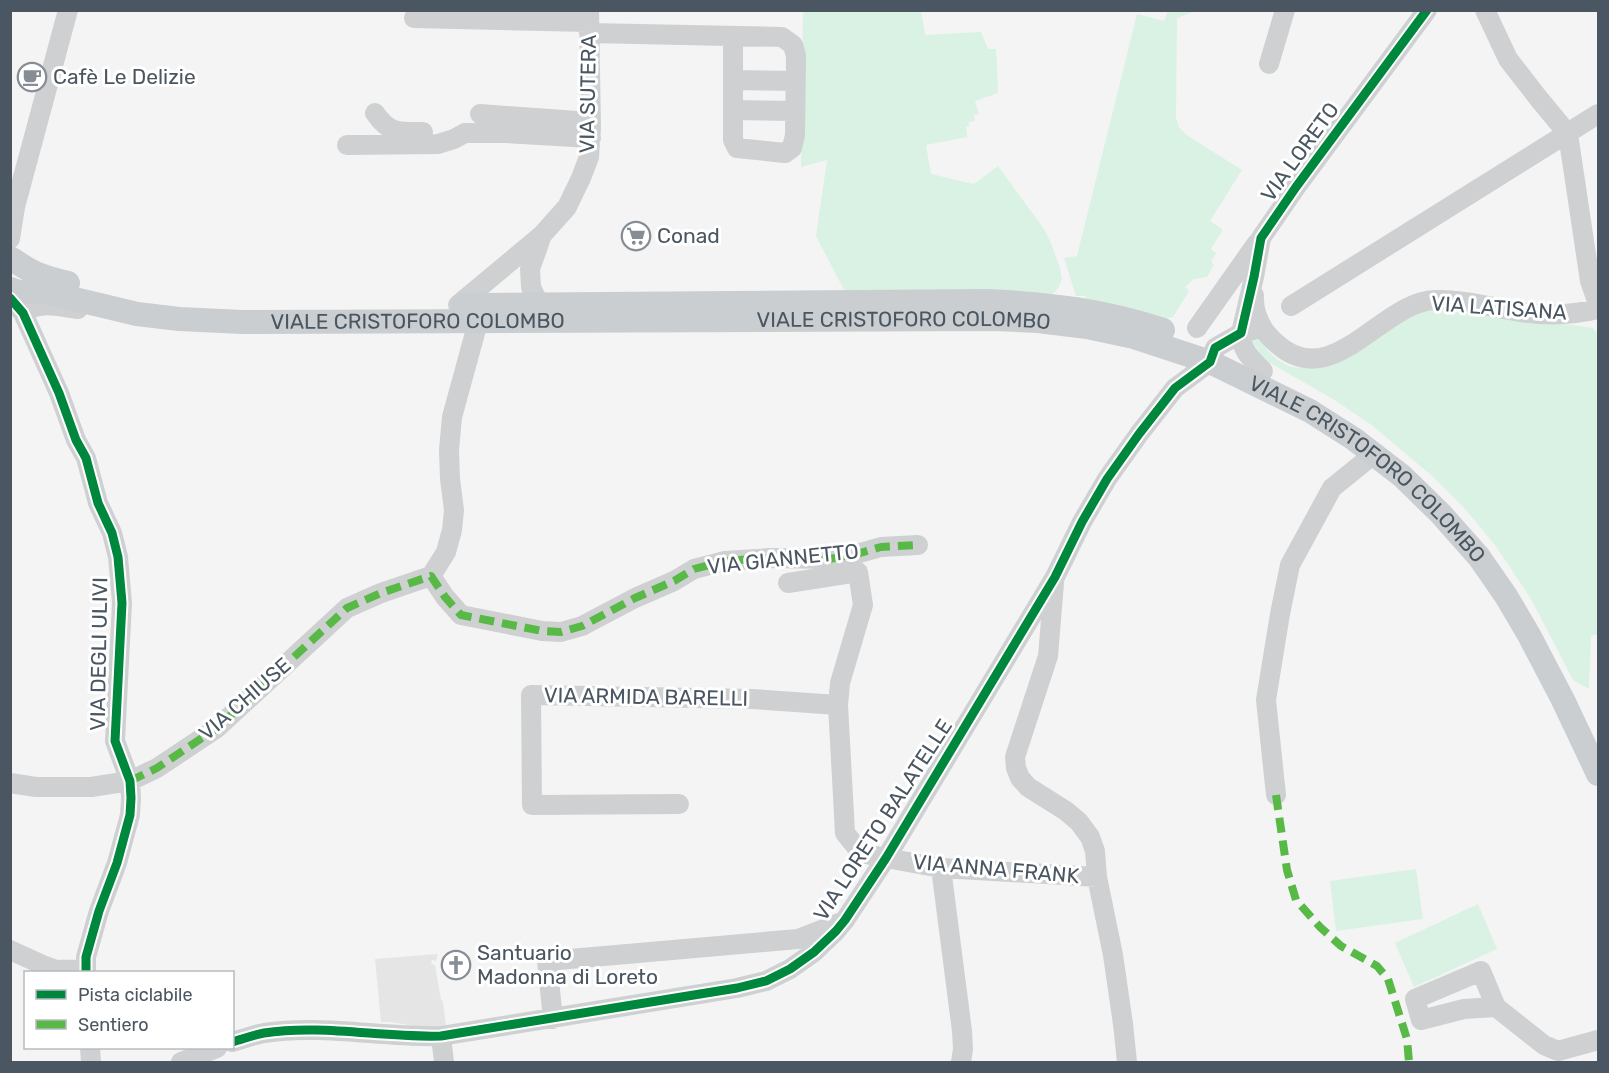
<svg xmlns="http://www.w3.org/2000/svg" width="1609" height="1073" font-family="Rubik,sans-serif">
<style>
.education{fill:#e6e5e6}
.green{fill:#d9f2e3}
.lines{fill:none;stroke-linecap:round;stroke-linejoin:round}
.minor{stroke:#ced0d2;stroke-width:20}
.major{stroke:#caced1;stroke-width:24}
.quiet{stroke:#58b947;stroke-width:8;stroke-dasharray:15 8;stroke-linecap:butt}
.cycleway-casing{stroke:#fff;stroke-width:13}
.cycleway{stroke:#00873e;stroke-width:9}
.labels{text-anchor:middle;stroke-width:6;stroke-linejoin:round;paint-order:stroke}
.poi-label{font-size:21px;fill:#4a5661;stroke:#fff;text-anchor:start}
.street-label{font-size:21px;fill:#4a5661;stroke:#fff}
</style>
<rect width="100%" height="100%" fill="#f4f4f4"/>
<path class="education" d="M438,954l-2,7 -4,-1 -1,4 4,1 6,35 2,1 3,26 -11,2 -45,-7h-9l-6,-63z"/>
<path class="green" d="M803,11h118l4,24 56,-3 7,17h8l2,44 -23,8 4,13 -5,1 1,6 -6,1v4l-3,1 1,10 -41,8 5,29 43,10 24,-18 46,63 7,14 9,25 2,11 -4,9 -6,7 -116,-1 -92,-4 -28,-54 11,-76 -26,7z
M1168,11h27l-18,7 -1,100 3,9 6,7 57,36 -32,51 13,9 -12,19 5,4 -5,9 3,3 -7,12 -13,2 -9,8 4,4 -16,26 -13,3 -72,-17 -3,-7h-9l-12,-38 13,-2 60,-242 27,7z
M1452,308l141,20 5,6v300l-7,2 -2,53 -16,-9 -42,-81 -36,-54 -29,-35 -34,-34 -59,-50 -40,-27 -63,-36 -8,-6 -11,-18 9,-2c7,18 26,33 46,31 5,-1 10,-4 14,-5l102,-54z
M1416,869l7,50 -87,12 -6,-50z
M1478,904l19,45 -83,38 -19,-44z"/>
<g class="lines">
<path class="minor" d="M1485,10l23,49 31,40 29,35 22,147 8,23
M414,18l175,4
M589,33l193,4 11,8 3,11 -1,79 -3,13 -7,5 -48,-5 -4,-8v-104
M1269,64l16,-54
M733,80l63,1
M733,110l62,1
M375,113c14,21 25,19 48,19
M480,114l111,8
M347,145l91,-1 16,-5 11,-6h41l85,5
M10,239l5,-32 53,-197
M1254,295c-1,19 7,35 22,48 56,52 106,-42 159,-43 29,-1 58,8 86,12 26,4 52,3 77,-3
M10,298l13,15 36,80 17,47 10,18 12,45 14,30 6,24 4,46 -7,138 15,40 1,17 -1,17 -13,48 -18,48 -13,46v15
M539,304l-8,-17 -1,-18 12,-34
M458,305l84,-70 25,-28 14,-29 8,-21 2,-29 -2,-118
M1291,306l307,-192
M23,313c16,-13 36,-6 55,-4
M1197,328l60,-85
M1253,330l-12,3c0,17 10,26 22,38
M431,576l14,21 16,18 81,16 19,1 21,-6 53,-28 39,-17 20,-12 31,-8 45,-3 60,1 30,-6 21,-6 37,-2
M431,576l15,-24 6,-22 2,-20 -4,-31 -1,-29 3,-33 26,-95
M788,583l70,-11 5,33 -23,78 -2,22 7,128 16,20 25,5 55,10 156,9
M1054,583l-6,73 -33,101 1,11 4,10 8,9 38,24 13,11 11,15 5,14 2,26 16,78 10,69 4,38
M10,783l26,4h55l39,-6 27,-13 60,-40 130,-120 34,-15 50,-17
M1276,795l-10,-95 14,-86 10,-49 42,-77 42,-34
M679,804l-147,1 -1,-110 221,4 86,6
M941,868l21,163 1,18 -2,13
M10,950l35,16 11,4 30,-1
M1496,1007l-15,-36 -66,28 6,21 43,-11 32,-2 48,38 14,6 40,-11
M553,1019l-6,-58 251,-22 41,-16
M441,1036l3,26
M232,1042c11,-3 21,-7 32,-9 58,-9 119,5 177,3l296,-48 29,-7 24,-12 24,-17 22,-21 9,-11 41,-62 169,-281 27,-55 25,-43 32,-45 36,-46 35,-26 5,-14 26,-15 13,-56 7,-39 35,-51 131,-177
M90,1048l1,14
M181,1062l36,-14"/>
<g class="major">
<path d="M12,259c22,15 30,18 56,24"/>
<path id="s1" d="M10,289l9,3h26l92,22 42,5 64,3 751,-3 44,2 49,6 47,10 76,25 100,49 44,28 48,37 38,37 39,44 27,39 23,39 34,65 35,74"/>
<path d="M463,305l524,-4c63,3 116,9 176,29"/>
</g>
<path class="quiet" d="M130,781l27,-13 60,-40 130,-120 34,-15 50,-17 14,21 16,18 81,16 19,1 21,-6 53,-28 39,-17 20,-12 31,-8 45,-3 60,1 30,-6 21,-6 37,-2
M1276,795l11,75 9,30 24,27 21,19 36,20 11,13 19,60 2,23"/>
<g class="cycleway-casing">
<path id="cycleway" d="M10,298l13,15 36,80 17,47 10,18 12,45 14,30 6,24 4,46 -7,138 15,40 1,17 -1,17 -13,48 -18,48 -13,46v15
M232,1042c11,-3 21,-7 32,-9 58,-9 119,5 177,3l296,-48 29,-7 24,-12 24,-17 22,-21 9,-11 41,-62 169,-281 27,-55 25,-43 32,-45 36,-46 35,-26 5,-14 26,-15 13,-56 7,-39 35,-51 131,-177"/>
</g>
<use href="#cycleway" class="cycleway"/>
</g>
<defs>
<g id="cafe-ring" transform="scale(1.5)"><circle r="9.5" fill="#fff" stroke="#868d94" stroke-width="1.5"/><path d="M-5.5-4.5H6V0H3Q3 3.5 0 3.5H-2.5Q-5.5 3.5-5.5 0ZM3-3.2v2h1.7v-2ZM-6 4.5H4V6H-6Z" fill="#868d94"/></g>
<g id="supermarket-ring" transform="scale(1.5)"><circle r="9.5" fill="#fff" stroke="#868d94" stroke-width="1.5"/><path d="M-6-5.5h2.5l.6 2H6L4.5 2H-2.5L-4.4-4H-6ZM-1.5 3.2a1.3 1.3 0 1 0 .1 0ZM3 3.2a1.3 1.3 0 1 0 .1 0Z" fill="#868d94"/></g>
<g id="church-ring" transform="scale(1.5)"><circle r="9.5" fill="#fff" stroke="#868d94" stroke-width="1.5"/><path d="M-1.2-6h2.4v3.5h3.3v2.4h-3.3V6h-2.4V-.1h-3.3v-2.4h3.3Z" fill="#868d94"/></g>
</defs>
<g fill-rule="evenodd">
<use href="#cafe-ring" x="32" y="77"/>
<use href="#supermarket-ring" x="636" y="236"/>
<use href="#church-ring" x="456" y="965"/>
</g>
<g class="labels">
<g class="poi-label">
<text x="53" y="84">Cafè Le Delizie</text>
<text x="657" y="243">Conad</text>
<text x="477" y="960">Santuario<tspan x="477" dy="24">Madonna di Loreto</tspan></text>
</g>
<g class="street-label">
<text transform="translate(588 94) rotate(-89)" y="7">VIA SUTERA</text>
<text transform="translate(1300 152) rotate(-54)" y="7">VIA LORETO</text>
<text transform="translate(1499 308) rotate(4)" y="7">VIA LATISANA</text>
<text dy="7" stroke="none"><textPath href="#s1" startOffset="411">VIALE CRISTOFORO COLOMBO</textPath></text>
<text dy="7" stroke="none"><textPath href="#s1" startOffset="897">VIALE CRISTOFORO COLOMBO</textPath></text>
<text dy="7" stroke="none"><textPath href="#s1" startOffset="1401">VIALE CRISTOFORO COLOMBO</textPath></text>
<text transform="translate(783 559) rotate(-6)" y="7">VIA GIANNETTO</text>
<text transform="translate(99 654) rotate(-89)" y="7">VIA DEGLI ULIVI</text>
<text transform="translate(646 697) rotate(1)" y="7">VIA ARMIDA BARELLI</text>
<text transform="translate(245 699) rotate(-41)" y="7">VIA CHIUSE</text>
<text transform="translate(883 820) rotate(-57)" y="7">VIA LORETO BALATELLE</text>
<text transform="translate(996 869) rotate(5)" y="7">VIA ANNA FRANK</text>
</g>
</g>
<rect width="1609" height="1073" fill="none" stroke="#4a5661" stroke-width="24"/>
<rect x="24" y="971" width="210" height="78" fill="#ffffff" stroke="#b7bbc0" stroke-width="1.5"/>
<rect x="36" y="990" width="30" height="9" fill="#00873e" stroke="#b7bbc0" stroke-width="1.5"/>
<text x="78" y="1001" font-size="18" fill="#4a5661">Pista ciclabile</text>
<rect x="36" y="1020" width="30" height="9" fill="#58b947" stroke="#b7bbc0" stroke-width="1.5"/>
<text x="78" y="1031" font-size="18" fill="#4a5661">Sentiero</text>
</svg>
